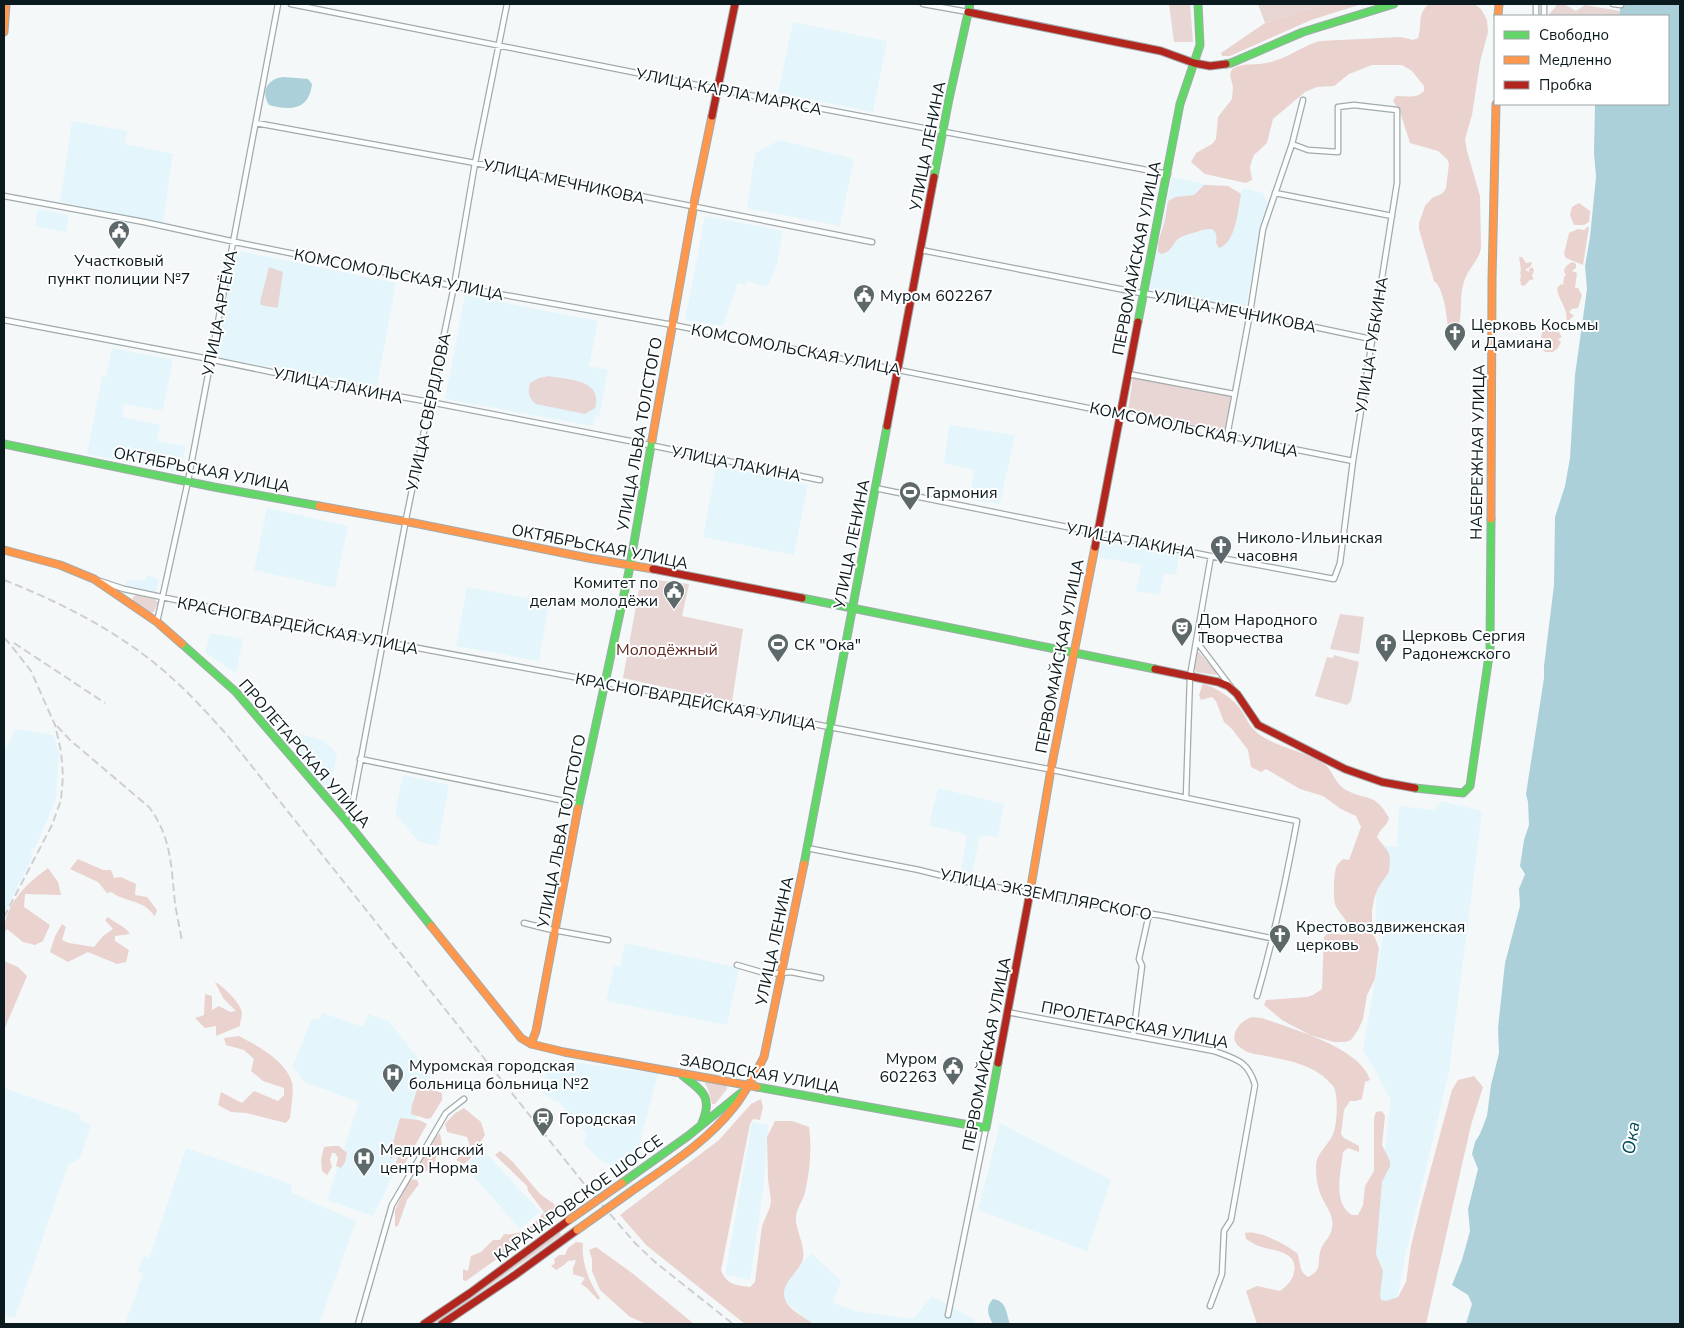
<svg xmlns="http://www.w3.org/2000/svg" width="1684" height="1328" font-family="'Nunito Sans',sans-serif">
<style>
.built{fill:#e4f6fb}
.green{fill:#e7d6d4}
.forest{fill:#ead2cf}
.water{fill:#acd0da}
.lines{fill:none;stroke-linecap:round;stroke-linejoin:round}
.street-casing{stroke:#a1aaac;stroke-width:7}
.fast-casing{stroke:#a1aaac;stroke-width:9}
.slow-casing{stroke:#a1aaac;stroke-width:9}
.jam-casing{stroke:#a1aaac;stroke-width:9}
.street{stroke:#fdfefe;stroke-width:4.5}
.fast{stroke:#63d668;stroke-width:7}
.slow{stroke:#ff974d;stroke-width:7}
.jam{stroke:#b3261e;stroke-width:7}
.rail{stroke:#cecfd0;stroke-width:2;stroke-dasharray:8 4;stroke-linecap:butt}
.slow-bridge-casing{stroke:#a1aaac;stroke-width:9;stroke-linecap:butt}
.slow-bridge{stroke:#ff974d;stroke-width:7}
.labels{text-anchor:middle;stroke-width:4;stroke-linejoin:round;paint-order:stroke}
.street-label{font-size:16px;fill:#0b1a1e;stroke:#fff}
.poi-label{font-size:16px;fill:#0b1a1e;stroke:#fff;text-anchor:start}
.park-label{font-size:16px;fill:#602621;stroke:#fff}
.water-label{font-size:18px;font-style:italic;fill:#004b5a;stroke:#fff}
</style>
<rect width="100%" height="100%" fill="#f4f8f9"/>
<path class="built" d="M793,22l94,19 -14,71 -95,-19z
M72,121l55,10 -2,13 48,10 -10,69 -103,-21z
M780,140l74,19 -14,67 -93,-18 8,-55z
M1172,177l70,15 1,-4 20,5 5,10 -23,107 -96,-21z
M38,209l31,6 -3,17 -28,-5 -3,-3z
M705,216l78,15 -7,37 -9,19 -20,-6 -2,4 -7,-2 -15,43 -38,-6z
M235,250l161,33 -19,103 -163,-29z
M465,295l133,26 -9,45 19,4 -9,47h-4l-2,9 -148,-27z
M112,348l61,12 -10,51 -39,-7 -2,13 38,8 -3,16 28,5 -4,27 -94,-19 15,-78 4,1z
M949,425l66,10 -15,69 -30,-5 4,-29 -30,-7z
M716,466l92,18 -14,71 -91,-18z
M267,508l81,18 -13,62 -81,-18z
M1103,537l77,14 -4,24 -12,-2 -4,22 -24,-4 5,-26 -42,-8z
M147,576l12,3 -3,14 -30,-7 1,-6h19z
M467,587l82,15 -10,59 -83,-15z
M210,633l33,6 -7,34 -31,-21z
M15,729l39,6 5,19 -3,46 -21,48h-4l1,10 -28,56v-162z
M298,733l25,7 14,14 -8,40 -35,-44z
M403,775l46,10 -11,61 -20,-5 -23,-28z
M938,788l66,16 -6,33 -18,-1 -8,37 -11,-2 6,-36 -38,-10z
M1442,801l40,10 -33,261 -44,185 -13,67h-46l28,-88 17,-136 -28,-51 21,-119 -8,-3 1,-82 20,2 2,-41 34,4z
M625,943l114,25 -12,57 -121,-24 8,-35h6z
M322,1013l42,14 4,-13 21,7 42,54 -27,79 -31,62 -46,-16 32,-98 -55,-20 -11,-16 19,-48 8,2z
M550,1059l108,15 -22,82 -8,11 -11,2 -20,-11 -13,-15 2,-7 -4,-8 -23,-26 -7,-2 -10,-8z
M4,1088l75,26 1,6 11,4 -11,34 -12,7 -53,153 -11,-4z
M752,1122l16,3 -4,60 -14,95 -24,-5v-5z
M1000,1123l111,57 -24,71 -109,-41z
M186,1148l105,36 1,9 64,28 -37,103h-194l18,-51 -5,-2 6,-15 5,2z
M482,1149l58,62 -20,18 -46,-52 -6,-14z
M811,1253l30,28 -8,22 23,8 57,8 19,-23 43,24 -1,4h-162l-35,-30z"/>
<path class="green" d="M1169,4h21l3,38h-19z
M1258,4h65l-58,19z
M1557,4h7l12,7 9,-6 35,6 -1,5h-71c3,-5 7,-7 9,-12z
M269,267l14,5 -5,34 -1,2 -16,-3 -1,-3z
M549,376c20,4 54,3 46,32l-10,6 -49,-10c-8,-7 -8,-11 -6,-21l9,-5z
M1133,377l100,19 -8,36 -97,-21z
M641,578l48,6 -7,32 61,13 -11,73 -109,-24z
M136,595l18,4 4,3 -4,10 -3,1 -18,-12v-4z
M1340,614l24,3 -5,37 -29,-5z
M1197,651h1l19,22 -1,2 -20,-3 -3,-5z
M1334,655l25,7 -8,39 -4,4 -32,-9 12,-39 6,1z
M705,1082l20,3 2,2v2l-12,15h-3l-4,-15 -3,-5z
M560,1232l1,3 -125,89h-4z"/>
<path class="forest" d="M1323,4h39l-51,16 -81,36h-8l-1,-3 44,-30z
M1429,4h45l7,5 6,11 1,12 -8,30 -8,53 -7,24 2,12 13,45 1,52c-2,12 -12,20 -16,31 -8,19 1,41 -12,59l-4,-3c-2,-14 -4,-46 -15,-54l-15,-52v-6l6,-17 7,-8 11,-5 3,-5 3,-24 -2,-5 -9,-8 -28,-8 -10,-31 -7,-11 3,-5c10,0 21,3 28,-5v-5l-12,-15 -10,-6h-30l-23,9 -15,12 -17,1 -12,5 -32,27 -6,24 -13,12 -2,5 -2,7 2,13 -6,3 -41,-9 -14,-12 5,-9 16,-9 4,-5 2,-22 14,-18 1,-12 -3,-12 2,-6c14,-7 20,-3 34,-6 20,-3 35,-17 54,-22l81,-4 12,3 5,-2c5,-14 -2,-23 11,-34z
M1204,185l24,1 13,8c-3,15 -5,49 -22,54l-3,-5c3,-20 -11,-14 -23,-10 -4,1 -8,2 -12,4 -9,5 -8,15 -20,17l-3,-2v-9l7,-22 3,-20 8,-4 18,-2z
M1579,203l11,8 -1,11 -5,3h-10l-4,-10 2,-8z
M1587,227h2l-6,38 -17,-7 -2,-4 5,-21 9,-4 6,1z
M1519,257h3l4,6 6,-1 -1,4 -6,4 4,2v-3l3,-2 2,3 -2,6 2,3 -4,1 -6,6 -3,-1 -1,-5 1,-5 -1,-2 1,-3z
M1573,262l3,2v4l-4,3 5,2 -2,15h3l4,7 -4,13 -6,1 -3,3 5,4 -4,3 4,5 -1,2 -5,1 -3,-3c6,-13 -7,-23 -8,-36l4,-4 2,1 1,-8 2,-2 -2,-3c0,-5 5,-9 9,-10z
M1558,322l3,2 -3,7 4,6 -4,2 3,3 -3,6 -5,4h-8l-5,-6c3,-8 -1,-19 10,-23l2,2z
M1203,684c11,2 27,13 35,22 11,13 9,22 27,32 18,11 42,14 59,26 10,7 9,18 22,26 20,11 29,2 43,28 -2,8 -9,11 -12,19l12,16 1,7 -1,12 -11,16 -4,11 -2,12v20l7,17 -4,31 -8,16 -4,24 -5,11 -7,10 -5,2h-12l-24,-7 -28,-15 -18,-15 2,-5 41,-3 6,-2 9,-6 2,-52 4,-4 18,2c7,-14 -7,-19 -11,-31 -2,-6 -1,-30 1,-36 1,-4 4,-6 7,-9l6,1 12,-33 -5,-11 -15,-7 -18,-13 -23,-7 -34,-20 -5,3 -10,-5 -3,-17 -16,-21 -8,-7 -8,-21 -4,-4 -11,3 -2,-5z
M78,859l25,11h8l3,8 7,-1 15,7 -1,11 12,2 10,13 -2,6c-4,-4 -8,-9 -13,-11 -10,-5 -22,-6 -31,-13l-4,1 -9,-11 -28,-13z
M48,868l10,14 3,13 -36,-1 -1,13 26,18 -7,16 -8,4 -12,-3 -16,-13 -3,4c0,-28 23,-50 44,-65z
M108,917c7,6 17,9 22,17l-15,2v5l14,9 -3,12 -9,2 -29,-12 -20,10 -18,-10 5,-16 7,-12 4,3 -4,13 7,3 25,4 9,-11 10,-7 -8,-9z
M4,961l14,6 9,9 -23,54z
M215,982c8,4 26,21 27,31 0,4 -2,9 -2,13l-24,10v-10l-11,2 -10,-10 9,-3 1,-21 7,2v14l7,-4 11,6 6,-1 -13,-13z
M1252,1017l10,1c30,11 99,30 108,62l-5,2 -3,17 -6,2h-6l-6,9 -3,24 3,4 15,8v6l-11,-4 -5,4c-2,20 -11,51 9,63h6l5,-10 2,-19 9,-15v-53l2,-6 6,-1 3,5 -3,29 8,16v5l-8,16 -6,72 7,17 -3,23 1,6 5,1 12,-4 8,-15 5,-36 10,-41 31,-115 6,-10 16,-4 9,11 -12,38 -45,199h-169l-11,-33 11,-5 23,5c6,-4 13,-11 14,-19 5,-22 -24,-21 -38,-27 -3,-2 -7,-4 -10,-6l-1,-6c14,-3 40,11 52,20 4,9 1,18 11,24 15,-8 9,-13 12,-25 2,-9 11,-15 12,-24 3,-12 -8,-24 -12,-35 -3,-8 -4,-17 -4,-26 0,-14 12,-21 17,-33 4,-8 6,-41 0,-48 -17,-21 -43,-25 -67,-30 -9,-2 -18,-2 -25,-8 -15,-10 -2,-27 11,-31z
M239,1036c19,10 46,24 53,46 2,8 -1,27 -2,36l-4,5 -40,-10 -15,-1 -13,-7 3,-13 21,11 12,-12 24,10 6,-6v-7l-21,-7 -12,-10 3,-12 -10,-9 -18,-5 -2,-7z
M422,1086l20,7v7l-11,18 -4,1 -16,-5 1,-9 6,-18z
M761,1099l2,8 -3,13 -7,-1 -3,5 -29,146c6,15 14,15 29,17l5,-5 7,-56 8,-19 1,-7 -3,-20 -1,-43 8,-16h17l17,6c3,22 1,43 -4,65 -2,10 -10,17 -9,29 1,12 11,29 6,41 -6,13 -22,22 -17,37 3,11 20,18 28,25h-68l-99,-79 -26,-30 99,-75 32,-36z
M464,1108l17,14 4,13 -15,24 -6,5 -8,-4 14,-14 -3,-9 -20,-5 -2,-8 9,-10z
M400,1118l19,2 8,4 -28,50 -5,-7 4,-9 -3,-2 -5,3v-6z
M440,1133l4,24h-4l-3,-3 -4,13 -10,6 -6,-1c3,-13 12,-31 23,-39z
M333,1146h6l8,7 -2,9 -4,6 -5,-2 2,-8 -3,-5h-3l-2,7 2,7 -5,8 -5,-4 -1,-11 3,-13z
M500,1151l12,10 28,33 14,10 5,8 -16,14 -77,55 -3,-1v-11l5,2 3,-15 10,-4 12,-12h7l4,-6c16,2 31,-9 40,-22l-16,-21 -1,-5 -32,-31z
M409,1179l8,1 2,4 -12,16 -9,26 -3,1v-17z
M576,1242l7,1c-2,19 6,39 17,55l-2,2 -11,-12 -6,-4 4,-6 -12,-4v-6l3,-8 -8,1 -4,4 -8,5 -5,-4 4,-3 -1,-4 5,-4h6l3,-7z
M596,1247l36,26 62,51h-47l-17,-7 -30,-27 -8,-19v-12l-3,-9z"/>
<path class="water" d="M1621,4h59v1320h-214l6,-20 -4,-9 -16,-10 10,-25 8,-29 -2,-22 10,-40 -6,-15 3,-12 5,-8 7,-18 4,-31 8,-32 -1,-25 7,-65 15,-57 -1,-17 6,-15 -5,-8 4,-26 5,-15 -1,-23 -2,-8 18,-116v-12l10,-81 1,-68 10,-31 5,-28 5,-83 12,-86 -2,-23 5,-29 6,-60 -2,-24 1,-49h73v-88h-49z
M284,77l24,2 4,5c-3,26 -21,27 -43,21 -9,-14 -1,-27 15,-28z
M993,1299c14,2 13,14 17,25h-17c-5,-8 -8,-17 0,-25z"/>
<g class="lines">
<g class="street-casing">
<path id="street" d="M291,4l426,85 451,85
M923,4l45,8
M1613,4l8,1
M1536,16v-12
M1544,16v-12
M256,123l219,40 397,79
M1275,193l117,23
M4,196l140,26 96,21 214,43 219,39 680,136
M921,250l214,42 57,9 179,38
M4,320l200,38 125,26 101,18 200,39 190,39
M1128,374l106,20
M1227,436l23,-123 13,-84 29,-85 11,-44
M875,488l335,68 124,23 6,-16 13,-102 44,-278v-73l-43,-5 -16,2v45l-30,-2 -16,-6
M100,581l24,8 165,35 467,87 58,13 234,45 249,52c-11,59 -23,117 -40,175
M157,622l31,-141 90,-477
M1197,642l34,45
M360,759l219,45
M1186,797l4,-121 21,-120
M344,818l5,-5 3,-7 55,-292 47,-228 21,-123 32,-159
M807,848l112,22 48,12 197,34 121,25
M524,923l24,6 60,11
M737,965l31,9 23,-2 30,6
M1007,1012l207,39c22,8 34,10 41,34l-24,135 -7,11 -2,43 -12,32
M1133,1036l9,-70 -3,-7 10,-45
M948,1315l38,-187
M358,1324l34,-119 54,-92 18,-14"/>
</g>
<g class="fast-casing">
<path id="fast" d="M1226,64l5,-1 72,-31 91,-28
M934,177l15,-78 21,-95
M1138,322l42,-218 20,-59 -2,-41
M4,444l210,43 105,19
M802,598l353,71
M182,644l54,48 108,126 87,108
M1415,788l48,5 7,-7 20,-137 1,-130
M578,808l51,-237 23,-131
M804,864l83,-438
M683,1076c20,15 30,21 19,47
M757,1087l229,41 12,-65
M622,1183l66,-47 53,-43"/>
</g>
<g class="slow-casing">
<path id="slow" d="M1498,16l1,-12
M4,32l2,-28
M652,440l43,-242 17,-82
M319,506l95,17 174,35 65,11
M1491,519l1,-239 4,-176
M4,550l56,15 34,14 63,43 25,22
M1030,892l21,-123 44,-222
M431,926l90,112 10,6 33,8 193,35
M531,1044l5,-13 42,-223
M629,1193c37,-26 77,-50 105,-86 12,-15 21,-33 30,-50l40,-193"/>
</g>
<g class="jam-casing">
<path id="jam" d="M968,12l193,39 33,12 16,3 16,-2
M712,116l23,-112
M887,426l47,-249
M1095,547l43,-225
M653,569l149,29
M1155,669l63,13 10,4 9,8 21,31 87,44 37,13 33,6
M998,1063l32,-171
M424,1324l46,-31 99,-73
M442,1324l73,-49 62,-45"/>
</g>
<use href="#street" class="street"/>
<use href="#fast" class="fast"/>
<use href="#slow" class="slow"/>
<use href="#jam" class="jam"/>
<path class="rail" d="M4,580c59,23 123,56 170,100 19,17 36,36 53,55l358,450 50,58 20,19 78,62
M4,638l6,6 21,27 24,54 6,26 2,25 -2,24 -9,25 -48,92
M14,643l91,60
M57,726l13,14 79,67c23,31 22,60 26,96 2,13 5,26 7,39"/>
<g class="slow-bridge-casing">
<path id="slow-bridge" d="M569,1220l53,-37
M577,1230l52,-37"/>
</g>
<use href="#slow-bridge" class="slow-bridge"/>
</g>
<defs>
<g id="civic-pin" transform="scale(1.125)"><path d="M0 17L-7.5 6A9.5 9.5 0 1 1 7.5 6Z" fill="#5d686b" stroke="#fff"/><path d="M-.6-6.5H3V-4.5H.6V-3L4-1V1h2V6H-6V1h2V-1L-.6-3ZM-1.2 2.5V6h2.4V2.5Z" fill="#fff"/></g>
<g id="church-pin" transform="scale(1.125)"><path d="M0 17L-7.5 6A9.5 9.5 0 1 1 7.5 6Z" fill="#5d686b" stroke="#fff"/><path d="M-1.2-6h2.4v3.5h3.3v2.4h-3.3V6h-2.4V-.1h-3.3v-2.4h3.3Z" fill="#fff"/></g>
<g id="stadium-pin" transform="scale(1.125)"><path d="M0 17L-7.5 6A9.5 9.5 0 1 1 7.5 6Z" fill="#5d686b" stroke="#fff"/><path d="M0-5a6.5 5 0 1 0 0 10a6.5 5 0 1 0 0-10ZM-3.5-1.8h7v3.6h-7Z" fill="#fff"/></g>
<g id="theatre-pin" transform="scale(1.125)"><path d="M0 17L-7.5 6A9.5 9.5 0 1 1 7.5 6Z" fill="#5d686b" stroke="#fff"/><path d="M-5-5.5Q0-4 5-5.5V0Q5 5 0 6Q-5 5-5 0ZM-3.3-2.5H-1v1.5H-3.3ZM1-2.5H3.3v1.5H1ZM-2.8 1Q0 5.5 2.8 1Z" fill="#fff"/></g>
<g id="hospital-pin" transform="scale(1.125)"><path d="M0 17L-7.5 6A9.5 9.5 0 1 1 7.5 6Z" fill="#5d686b" stroke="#fff"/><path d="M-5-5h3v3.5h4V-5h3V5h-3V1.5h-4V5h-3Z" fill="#fff"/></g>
<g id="station-pin" transform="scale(1.125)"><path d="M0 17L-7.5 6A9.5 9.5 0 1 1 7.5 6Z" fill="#5d686b" stroke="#fff"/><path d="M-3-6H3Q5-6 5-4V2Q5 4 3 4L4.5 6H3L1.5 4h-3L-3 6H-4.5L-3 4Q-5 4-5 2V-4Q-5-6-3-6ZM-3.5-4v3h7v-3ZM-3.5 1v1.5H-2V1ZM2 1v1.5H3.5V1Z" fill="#fff"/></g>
</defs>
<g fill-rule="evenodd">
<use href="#civic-pin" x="119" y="231"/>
<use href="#civic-pin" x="864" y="295"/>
<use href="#church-pin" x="1455" y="333"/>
<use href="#stadium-pin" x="910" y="492"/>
<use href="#church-pin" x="1221" y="546"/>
<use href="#civic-pin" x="674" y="591"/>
<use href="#theatre-pin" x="1182" y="628"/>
<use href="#stadium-pin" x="778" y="644"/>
<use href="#church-pin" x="1386" y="644"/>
<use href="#church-pin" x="1280" y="935"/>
<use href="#civic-pin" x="953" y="1067"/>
<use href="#hospital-pin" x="393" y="1074"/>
<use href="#station-pin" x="543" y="1118"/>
<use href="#hospital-pin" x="364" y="1158"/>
</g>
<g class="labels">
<g class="street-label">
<text transform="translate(729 91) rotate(11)" y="6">УЛИЦА КАРЛА МАРКСА</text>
<text transform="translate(927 146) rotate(-79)" y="6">УЛИЦА ЛЕНИНА</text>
<text transform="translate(564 181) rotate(12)" y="6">УЛИЦА МЕЧНИКОВА</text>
<text transform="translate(1136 258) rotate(-79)" y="6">ПЕРВОМАЙСКАЯ УЛИЦА</text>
<text transform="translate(399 274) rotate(11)" y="6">КОМСОМОЛЬСКАЯ УЛИЦА</text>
<text transform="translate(1235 311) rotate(11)" y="6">УЛИЦА МЕЧНИКОВА</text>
<text transform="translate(219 313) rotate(-79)" y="6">УЛИЦА АРТЁМА</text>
<text transform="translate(1371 345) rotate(-81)" y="6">УЛИЦА ГУБКИНА</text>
<text transform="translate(796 349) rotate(11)" y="6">КОМСОМОЛЬСКАЯ УЛИЦА</text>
<text transform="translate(338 385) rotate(11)" y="6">УЛИЦА ЛАКИНА</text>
<text transform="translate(428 412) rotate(-78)" y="6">УЛИЦА СВЕРДЛОВА</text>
<text transform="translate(1194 429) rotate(12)" y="6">КОМСОМОЛЬСКАЯ УЛИЦА</text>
<text transform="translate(639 434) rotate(-80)" y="6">УЛИЦА ЛЬВА ТОЛСТОГО</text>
<text transform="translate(1477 452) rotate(-89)" y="6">НАБЕРЕЖНАЯ УЛИЦА</text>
<text transform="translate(736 463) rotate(11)" y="6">УЛИЦА ЛАКИНА</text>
<text transform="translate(202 469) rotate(11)" y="6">ОКТЯБРЬСКАЯ УЛИЦА</text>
<text transform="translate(1131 540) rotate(11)" y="6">УЛИЦА ЛАКИНА</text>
<text transform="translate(851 544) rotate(-79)" y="6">УЛИЦА ЛЕНИНА</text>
<text transform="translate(600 546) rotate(11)" y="6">ОКТЯБРЬСКАЯ УЛИЦА</text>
<text transform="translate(298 625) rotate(11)" y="6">КРАСНОГВАРДЕЙСКАЯ УЛИЦА</text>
<text transform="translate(1059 656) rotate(-79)" y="6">ПЕРВОМАЙСКАЯ УЛИЦА</text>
<text transform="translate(696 701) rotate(11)" y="6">КРАСНОГВАРДЕЙСКАЯ УЛИЦА</text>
<text transform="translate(305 753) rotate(49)" y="6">ПРОЛЕТАРСКАЯ УЛИЦА</text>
<text transform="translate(561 831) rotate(-79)" y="6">УЛИЦА ЛЬВА ТОЛСТОГО</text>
<text transform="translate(1046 894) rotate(11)" y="6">УЛИЦА ЭКЗЕМПЛЯРСКОГО</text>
<text transform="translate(774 941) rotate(-78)" y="6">УЛИЦА ЛЕНИНА</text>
<text transform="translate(1135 1024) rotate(11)" y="6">ПРОЛЕТАРСКАЯ УЛИЦА</text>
<text transform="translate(986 1054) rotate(-79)" y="6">ПЕРВОМАЙСКАЯ УЛИЦА</text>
<text transform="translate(760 1073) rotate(10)" y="6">ЗАВОДСКАЯ УЛИЦА</text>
<text transform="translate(578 1198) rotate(-36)" y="6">КАРАЧАРОВСКОЕ ШОССЕ</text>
</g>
<g class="poi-label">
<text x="119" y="266" text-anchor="middle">Участковый<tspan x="119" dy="18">пункт полиции №7</tspan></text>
<text x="880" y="301">Муром 602267</text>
<text x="1471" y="330">Церковь Косьмы<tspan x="1471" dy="18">и Дамиана</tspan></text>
<text x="926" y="498">Гармония</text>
<text x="1237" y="543">Николо-Ильинская<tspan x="1237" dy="18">часовня</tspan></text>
<text x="658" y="588" text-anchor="end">Комитет по<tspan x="658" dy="18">делам молодёжи</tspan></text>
<text x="1198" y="625">Дом Народного<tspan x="1198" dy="18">Творчества</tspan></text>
<text x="1402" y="641">Церковь Сергия<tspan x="1402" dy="18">Радонежского</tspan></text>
<text x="794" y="650">СК "Ока"</text>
<text x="1296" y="932">Крестовоздвиженская<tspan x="1296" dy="18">церковь</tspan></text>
<text x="937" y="1064" text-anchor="end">Муром<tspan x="937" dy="18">602263</tspan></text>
<text x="409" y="1071">Муромская городская<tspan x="409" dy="18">больница больница №2</tspan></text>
<text x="559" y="1124">Городская</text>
<text x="380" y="1155">Медицинский<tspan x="380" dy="18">центр Норма</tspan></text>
</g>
<g class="park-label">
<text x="667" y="655">Молодёжный</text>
</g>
<g class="water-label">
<text transform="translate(1631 1138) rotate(-80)" y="6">Ока</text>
</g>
</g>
<rect width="1684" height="1328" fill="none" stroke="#0b1a1e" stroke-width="10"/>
<rect x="1494" y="15" width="175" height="90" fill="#ffffff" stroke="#9da3a5"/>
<rect x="1504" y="31" width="25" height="8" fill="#63d668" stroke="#9da3a5"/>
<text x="1539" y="40" font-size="15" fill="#0b1a1e">Свободно</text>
<rect x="1504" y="56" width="25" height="8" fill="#ff974d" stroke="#9da3a5"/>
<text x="1539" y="65" font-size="15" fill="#0b1a1e">Медленно</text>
<rect x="1504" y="81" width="25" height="8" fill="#b3261e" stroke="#9da3a5"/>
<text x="1539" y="90" font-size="15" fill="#0b1a1e">Пробка</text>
</svg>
